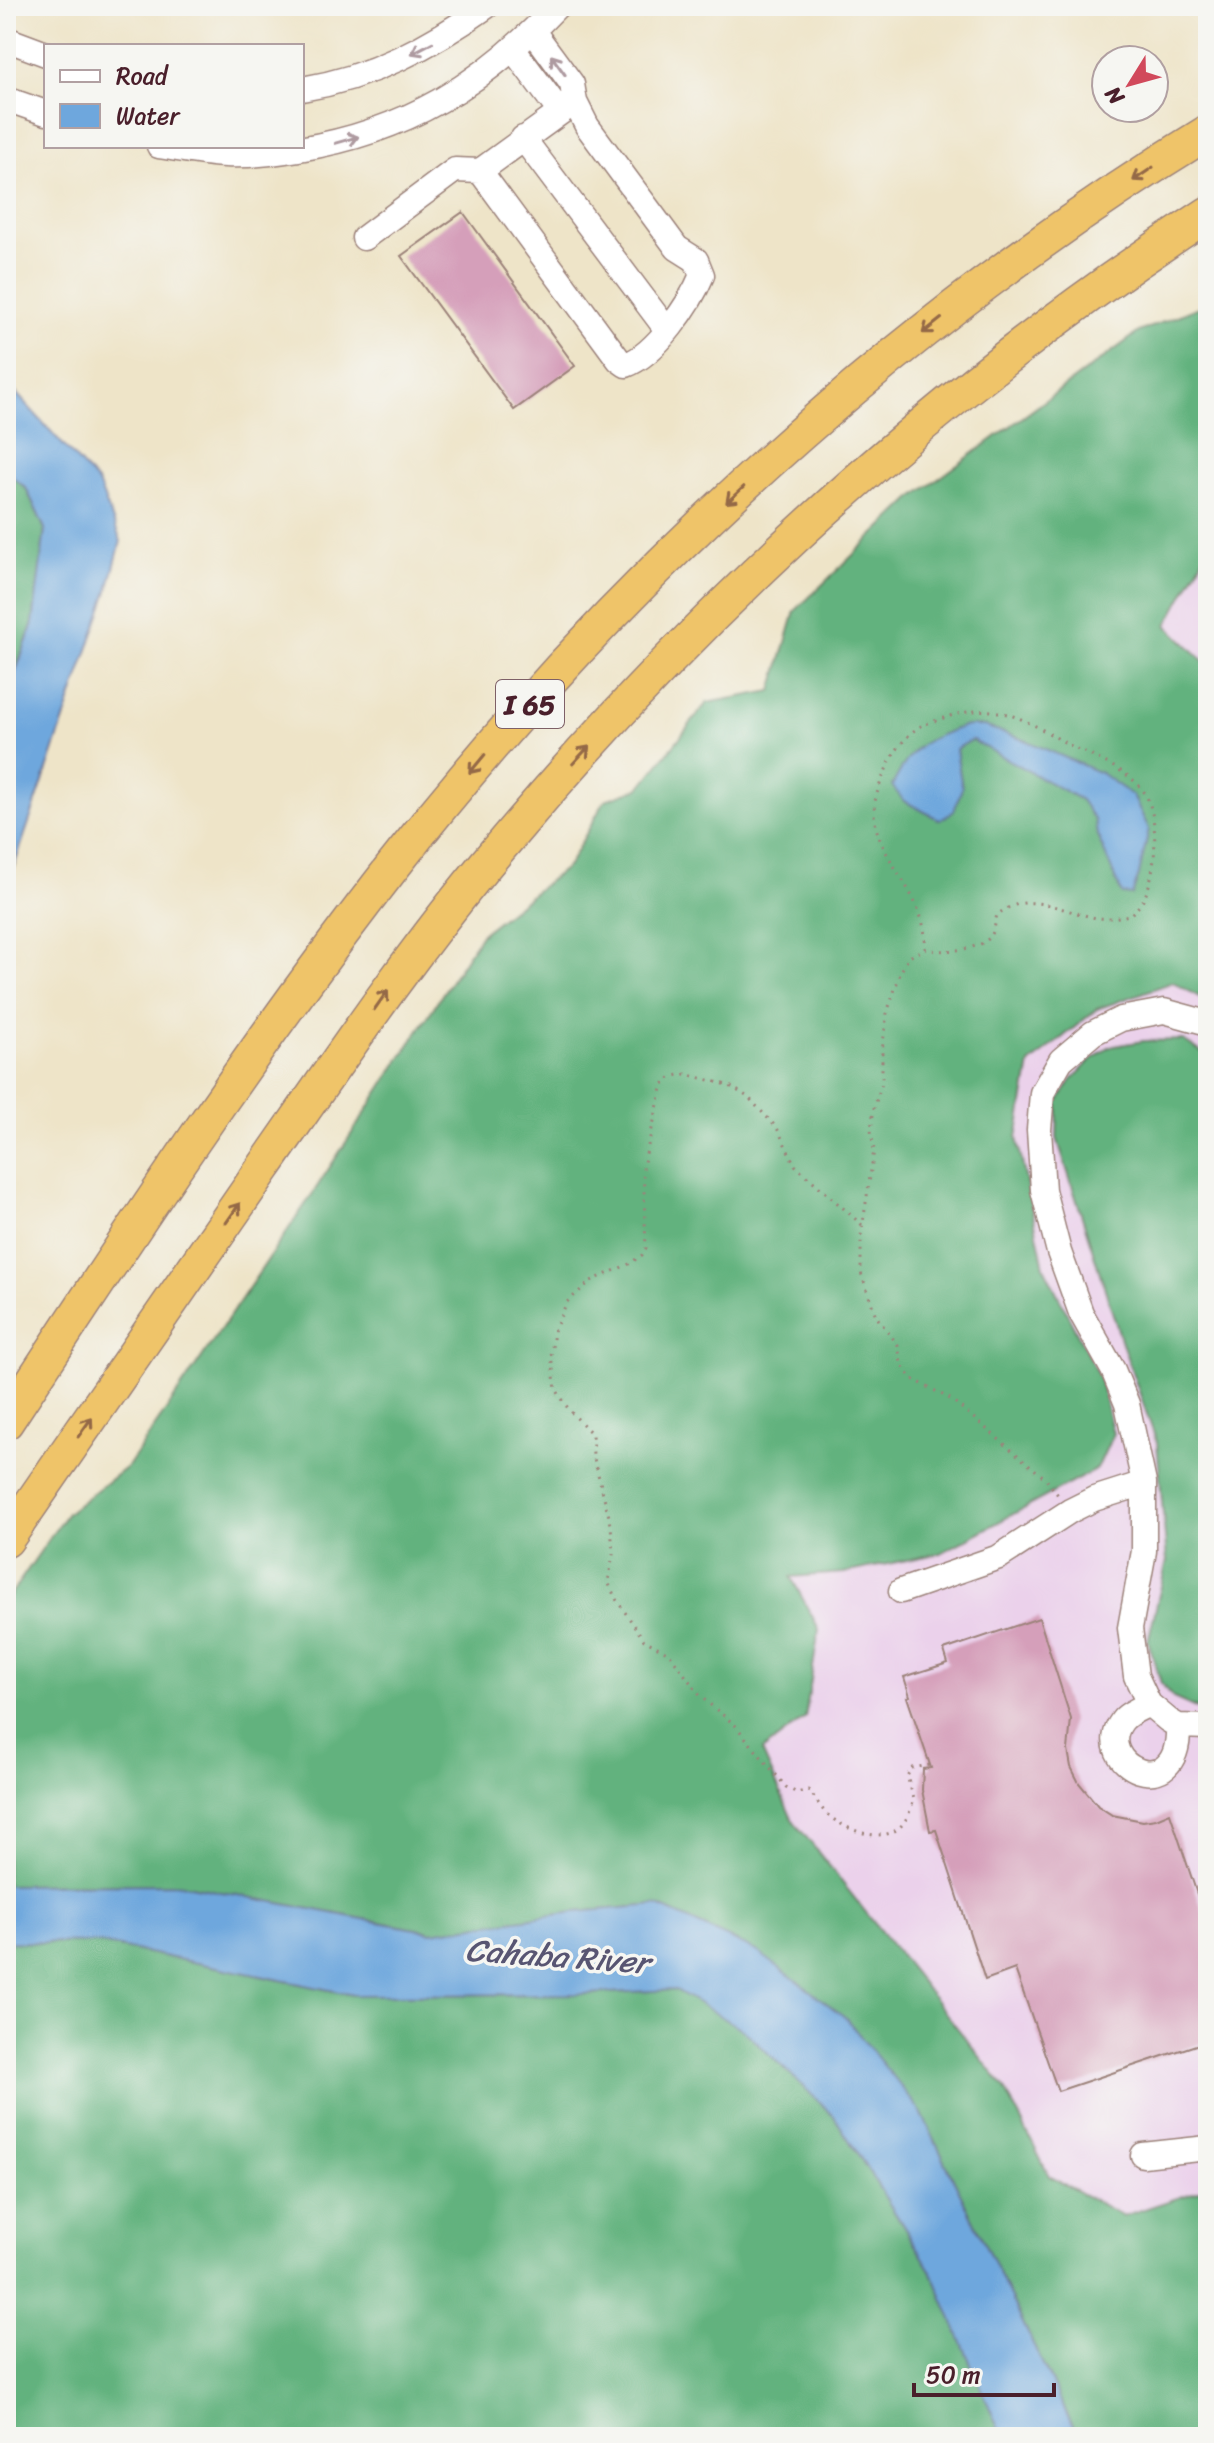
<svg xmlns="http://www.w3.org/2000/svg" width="1214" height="2443" font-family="Sriracha,sans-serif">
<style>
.built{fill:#ebd1eb}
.forest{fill:#62b27e;stroke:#566854;stroke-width:2}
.water{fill:#6ea7dd;stroke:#5c6384;stroke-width:2}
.building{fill:#d59fba}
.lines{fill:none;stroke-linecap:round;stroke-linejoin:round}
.minor-casing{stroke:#9c827a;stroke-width:27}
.highway-casing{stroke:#9c827a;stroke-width:37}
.path{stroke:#9c827a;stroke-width:3;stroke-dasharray:2 6;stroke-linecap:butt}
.minor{stroke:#fff;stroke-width:24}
.highway{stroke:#efc469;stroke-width:34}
.oneway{stroke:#ae9aa0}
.oneway2{stroke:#946947}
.labels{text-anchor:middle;stroke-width:7;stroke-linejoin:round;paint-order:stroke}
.shield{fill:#f6f6f2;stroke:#7e6067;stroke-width:2}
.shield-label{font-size:28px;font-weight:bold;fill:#4a1f2b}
.water-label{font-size:32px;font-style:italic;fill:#585572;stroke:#f6f6f2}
</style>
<rect width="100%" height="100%" fill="#f6f6f2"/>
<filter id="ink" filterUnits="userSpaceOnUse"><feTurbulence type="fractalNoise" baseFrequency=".0125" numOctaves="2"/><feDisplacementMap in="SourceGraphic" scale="16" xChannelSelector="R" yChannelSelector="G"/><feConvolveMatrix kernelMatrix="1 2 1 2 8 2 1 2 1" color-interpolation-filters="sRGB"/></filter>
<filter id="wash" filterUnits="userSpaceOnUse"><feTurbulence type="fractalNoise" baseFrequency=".006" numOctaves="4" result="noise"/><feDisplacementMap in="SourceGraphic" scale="32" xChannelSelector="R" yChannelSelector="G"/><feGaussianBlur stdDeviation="1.8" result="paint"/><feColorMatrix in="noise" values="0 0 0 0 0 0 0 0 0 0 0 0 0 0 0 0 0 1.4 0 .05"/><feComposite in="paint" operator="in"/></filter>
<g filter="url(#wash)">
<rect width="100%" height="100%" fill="#eee4c8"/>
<path class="built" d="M1208,486v1941l-531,-686z"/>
<path class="forest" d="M1208,303v246l-41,76 41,40v337l-35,-20 -76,27 -67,55 -13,74 27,129 56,112 13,55 -16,35 -156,84 -97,20 -53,4 28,52 -14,89 -43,33 30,68 212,268 45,89 74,40 85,-28v249h-130l-157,-325 -164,-161 -101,-46 -81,7 -143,20 -252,-48 -174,1v-284l61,-88 62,-48 184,-272 169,-260 86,-67 37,-66 35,-12 67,-85 65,-12 23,-80 116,-112 228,-167z
M6,472l20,16 19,41 -12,94 -27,73z
M1183,1040l25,16v653h-10l-25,-11 -12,-15 -13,-42 19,-80 -10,-118 -33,-94 -67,-211 1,-36 13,-21 18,-19 20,-15 34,-6z
M6,1942l93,1 255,52 230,-1 92,-4 68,40 90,86 97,154 73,167h-998z"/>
<path class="water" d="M6,382l92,101 23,58 -13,50 -102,299v-190l27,-77 12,-94 -19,-41 -20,-16z
M964,726h20l43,15 74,32 32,23 16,33 -10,46 -7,20 -10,-1 -25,-59 -2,-14 -14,-21 -109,-60 -16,9 6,39 -8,23 -14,9 -36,-19 -12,-15c22,-42 28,-44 72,-60z
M180,1884l251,48 144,-20 81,-7 101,46 88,66 76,95 157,325h-76l-71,-167 -97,-154 -90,-86 -68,-40 -92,4 -230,1 -255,-52 -93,-1v-57z"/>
<g id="blocks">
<path class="building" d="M463,212l112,154 -61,44 -113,-154z
M1039,1618l32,101 -3,31 3,17 8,16 19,23 14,9 31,6 13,-2 14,-6 38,114v114l-150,50 -43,-122 -30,11 -49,-150 -6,1 -8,-41 1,-21 8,-1 -24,-71 3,-1 -6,-19 44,-14 -4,-13z"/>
</g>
</g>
<g filter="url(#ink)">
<use href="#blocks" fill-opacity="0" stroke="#9c827a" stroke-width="2"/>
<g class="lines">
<g class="minor-casing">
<path id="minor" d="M533,31l39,53 3,18
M6,39l40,15
M513,49l47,63
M302,89c69,-11 129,-43 185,-83
M6,99l40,14
M523,138l144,192
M159,146c22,3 44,8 67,9 24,1 49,-2 73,-6 107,-17 184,-65 258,-143
M364,238l91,-68 25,1 95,-69 12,24 90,122 19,12 6,15c-12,29 -46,79 -76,90l-7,-5 -139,-189
M1208,1023l-44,-12 -43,8 -28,14 -32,27 -19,33 -3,37 4,60 16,62 22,61 32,57 14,34 17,79v68l-14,77 6,48 13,28 19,16 10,6 30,1
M901,1591l98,-34 71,-46 24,-12 50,-16
M1149,1704c-9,5 -21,9 -27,17 -32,43 59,88 56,5
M1143,2155l65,-7"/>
</g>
<g class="highway-casing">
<path id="highway" d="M6,1422c124,-189 249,-379 388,-557 223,-286 505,-544 814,-733
M6,1540c86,-124 172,-248 258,-373 74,-106 147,-214 231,-314 206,-246 444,-464 713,-639"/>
</g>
<path class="path" d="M925,949c5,-59 -63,-98 -49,-152 7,-25 22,-58 45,-71 9,-4 20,-7 29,-10 21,-6 39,-8 60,-1 22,7 44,22 65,33 22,11 52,22 67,41 18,23 15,82 3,107 -3,8 -9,13 -15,19 -12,2 -25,5 -38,2 -33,-7 -65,-27 -95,-2 -2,6 -2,14 -5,19 -8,17 -52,19 -67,15l-16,8 -8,14 -14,42 -5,38v32l-8,25 -3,22 3,20 -13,86v37l15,43 22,29 3,18 10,15 41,22 93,78 13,17
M862,1225l-67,-60 -18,-37 -29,-31 -20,-12 -42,-11 -13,2 -10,8 -20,82 3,82 -4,7 -13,9 -38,17 -24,21 -13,29 -3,25 5,33 13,21 23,24 1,21 18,69 2,31 -5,27 8,17 28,41 25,13 32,44 34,28 51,62 11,6 11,-3c8,8 12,18 20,25 16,14 52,29 71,13 8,-7 12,-19 15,-29l-7,-23 5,-8 18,-3"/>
<use href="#minor" class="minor"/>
<use href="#highway" class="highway"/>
</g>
<defs><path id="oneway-shaft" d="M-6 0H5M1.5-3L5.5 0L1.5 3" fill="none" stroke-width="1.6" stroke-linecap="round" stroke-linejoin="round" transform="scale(2)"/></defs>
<g class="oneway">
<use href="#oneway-shaft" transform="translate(422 48) rotate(152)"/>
<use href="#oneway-shaft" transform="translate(558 65) rotate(-126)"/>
<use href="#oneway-shaft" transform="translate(347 140) rotate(-16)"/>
</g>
<g class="oneway2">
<use href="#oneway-shaft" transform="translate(1143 174) rotate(146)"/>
<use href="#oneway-shaft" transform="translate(932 326) rotate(142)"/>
<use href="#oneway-shaft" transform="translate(735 495) rotate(137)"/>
<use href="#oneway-shaft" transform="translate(581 755) rotate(-47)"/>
<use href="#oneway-shaft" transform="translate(477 764) rotate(130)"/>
<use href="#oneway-shaft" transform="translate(381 1000) rotate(-55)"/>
<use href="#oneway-shaft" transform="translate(233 1213) rotate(-55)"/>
<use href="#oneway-shaft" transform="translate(85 1427) rotate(-55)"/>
</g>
</g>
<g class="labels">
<rect class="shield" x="496" y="680" width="68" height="48" rx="6"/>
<g class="shield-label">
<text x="530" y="714">I 65</text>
</g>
<g class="water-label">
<text transform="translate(557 1956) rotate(4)" y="11">Cahaba River</text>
</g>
</g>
<rect width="1214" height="2443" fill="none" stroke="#f6f6f2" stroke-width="32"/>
<rect x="44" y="44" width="260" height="104" fill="#f6f6f2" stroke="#b1a0a2" stroke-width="2"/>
<rect x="60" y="70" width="40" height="12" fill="#ffffff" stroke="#b1a0a2" stroke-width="2"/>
<text x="116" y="84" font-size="24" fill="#4a1f2b">Road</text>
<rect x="60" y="104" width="40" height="24" fill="#6ea7dd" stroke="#b1a0a2" stroke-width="2"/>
<text x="116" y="124" font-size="24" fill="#4a1f2b">Water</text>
<g transform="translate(1130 84) rotate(233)"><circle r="38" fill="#f6f6f2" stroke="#b1a0a2" stroke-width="2"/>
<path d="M0-6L14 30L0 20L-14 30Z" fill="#d1495b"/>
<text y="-12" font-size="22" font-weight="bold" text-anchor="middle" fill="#4a1f2b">N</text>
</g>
<path d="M914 2383v12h140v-12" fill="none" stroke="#4a1f2b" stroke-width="4"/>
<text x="926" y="2383" font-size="24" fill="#4a1f2b" stroke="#f6f6f2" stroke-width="6" paint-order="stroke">50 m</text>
</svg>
